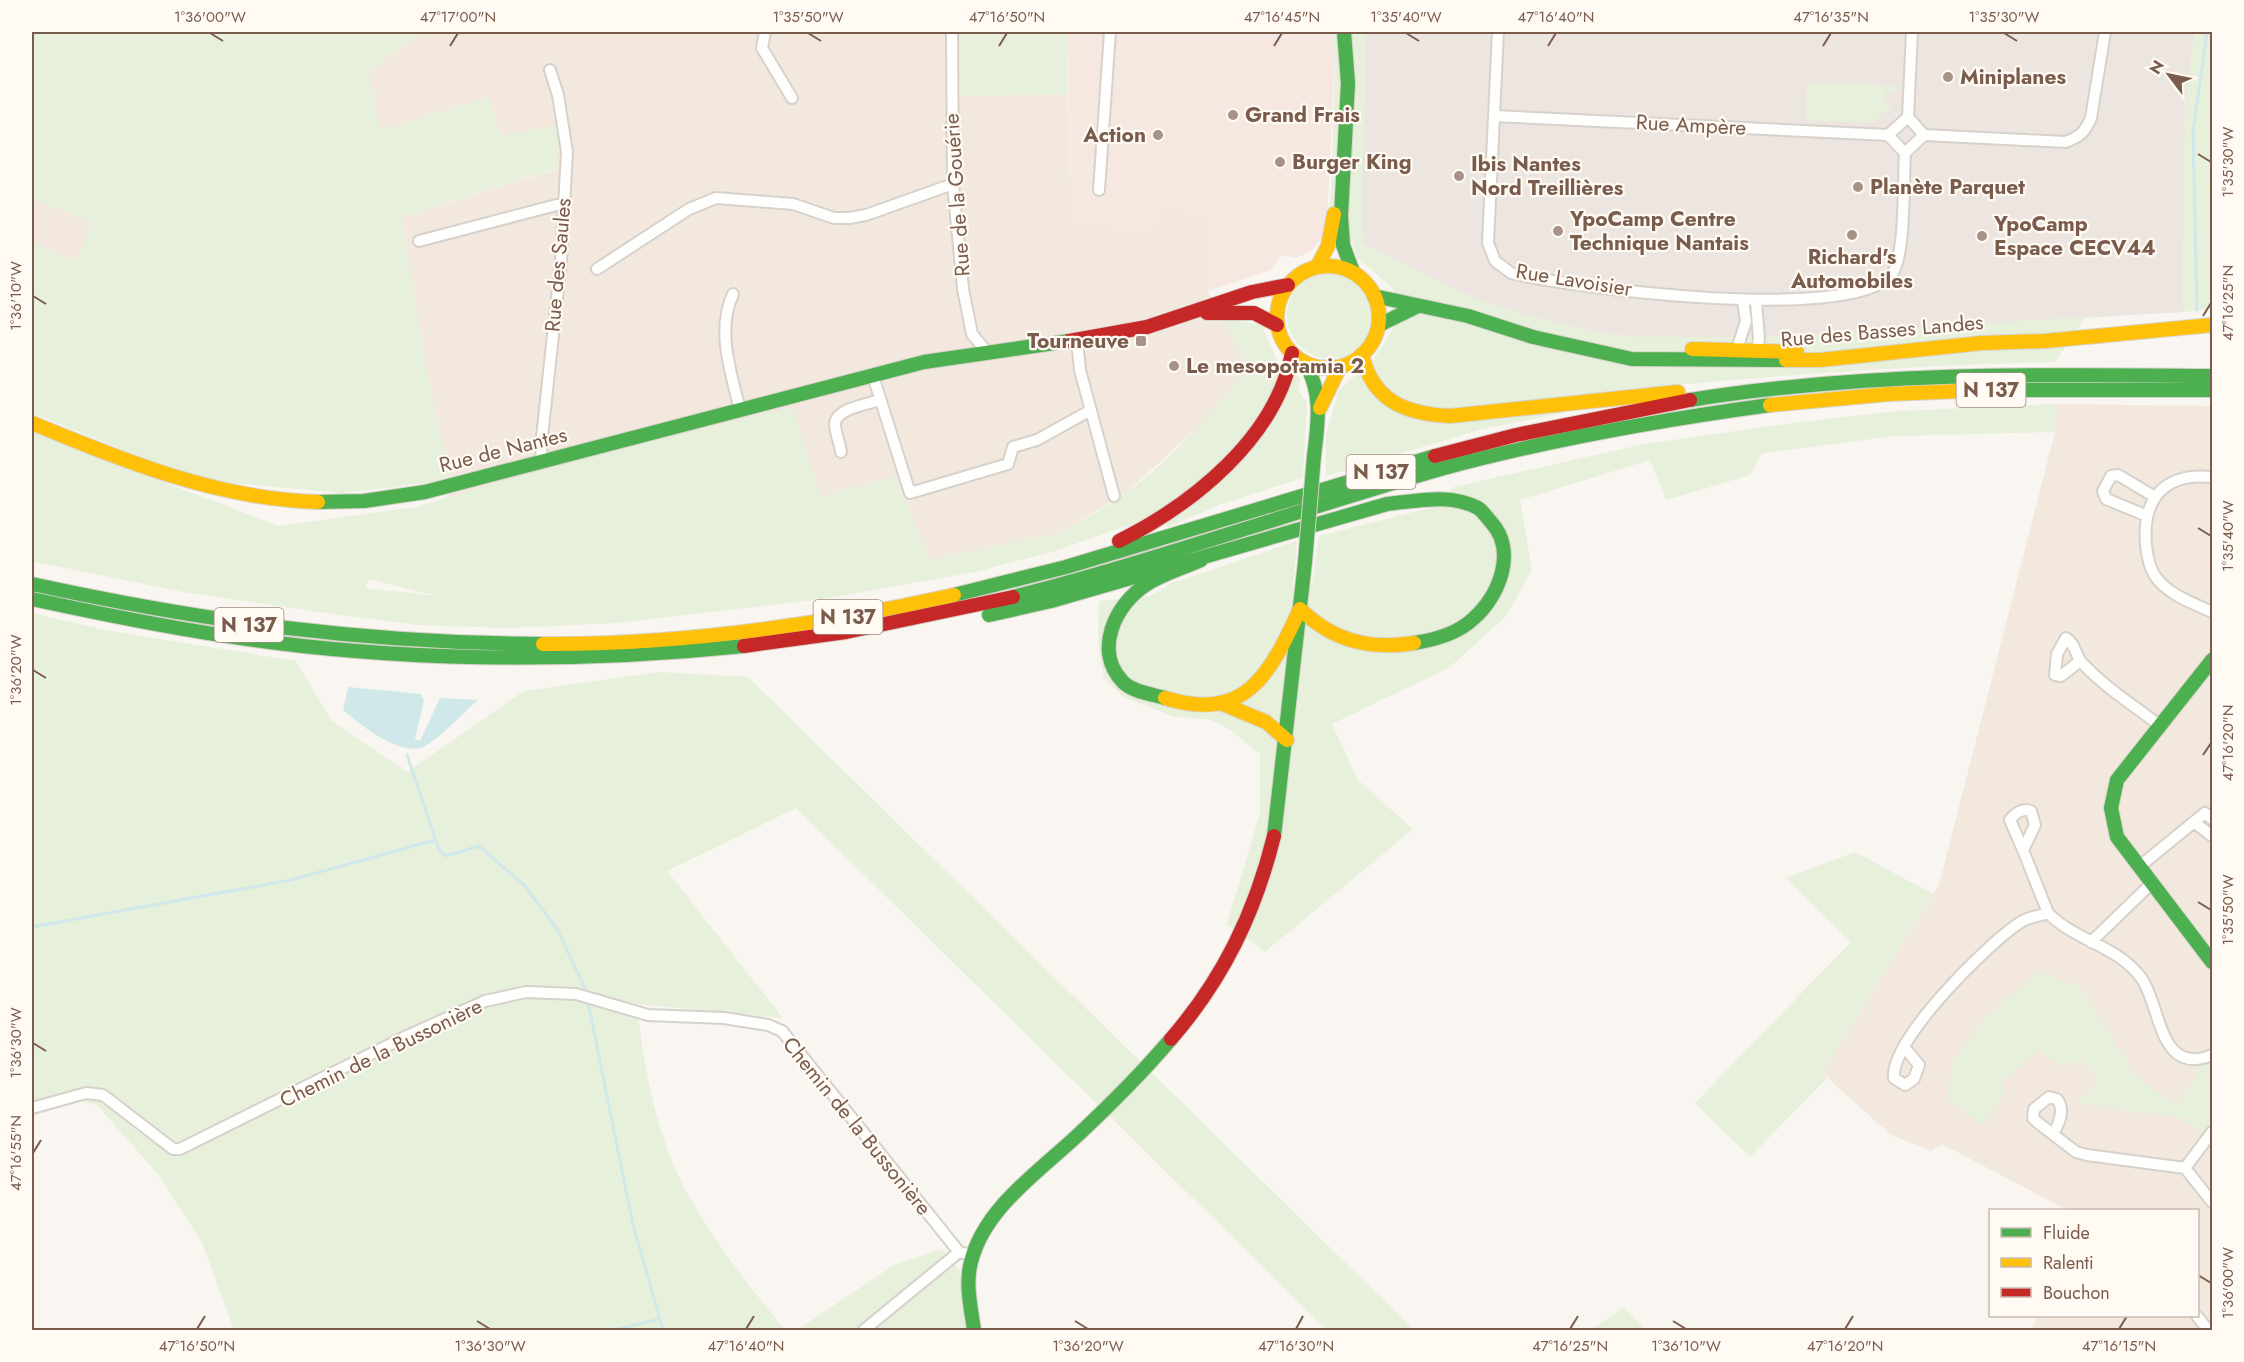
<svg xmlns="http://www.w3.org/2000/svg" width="2244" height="1362" font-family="Jost,sans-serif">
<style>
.residential{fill:#f2e8de}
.commercial{fill:#f6e8e1}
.industrial{fill:#ede5e0}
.green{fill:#e7f0db;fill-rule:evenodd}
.water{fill:#d0e8ea}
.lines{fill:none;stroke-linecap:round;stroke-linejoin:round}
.stream{stroke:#d0e8ea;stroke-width:3}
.street-casing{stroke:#d7d1cb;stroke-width:14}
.fast-casing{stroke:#d9d2cb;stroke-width:16}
.slow-casing{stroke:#d9d2cb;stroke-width:16}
.jam-casing{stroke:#d9d2cb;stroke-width:16}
.street{stroke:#fefefd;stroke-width:10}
.fast{stroke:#4caf50;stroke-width:14}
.slow{stroke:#ffc107;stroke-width:14}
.jam{stroke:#c62828;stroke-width:14}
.fast-bridge-casing{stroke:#d9d2cb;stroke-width:16;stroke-linecap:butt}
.fast-bridge{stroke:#4caf50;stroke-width:14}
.ticks{fill:none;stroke:#7a5c4d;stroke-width:2}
.poi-dot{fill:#a69286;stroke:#fffaf3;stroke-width:2}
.labels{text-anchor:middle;stroke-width:4.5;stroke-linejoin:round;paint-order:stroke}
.shield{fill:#fffaf3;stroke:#a28b7f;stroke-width:1.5}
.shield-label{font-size:20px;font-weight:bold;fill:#7a5c4d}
.poi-label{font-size:21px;font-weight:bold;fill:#7a5c4d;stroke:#fffaf3;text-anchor:start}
.street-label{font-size:21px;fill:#7a5c4d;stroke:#fffaf3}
.neatline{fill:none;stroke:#7a5c4d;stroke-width:2}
.ticks-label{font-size:15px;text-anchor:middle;fill:#7a5c4d}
</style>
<rect width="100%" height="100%" fill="#f9f5f0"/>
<path class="residential" d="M424,32h532v64l112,-2 4,127 93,-14 48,9 -8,70 43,81 -40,51 -82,75 -71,43 -7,-1 -118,25 -35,-84 -74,21 -29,-89 -233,56 -112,34 4,-18 -24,-106 -25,-157 155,-48 -1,-43 -56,10 -11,-39 -109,34 -11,-61z
M32,198l61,25 -16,38 -45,-19z
M2057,404l155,2v924h-181l7,-14h160v-106h-131l-125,-66 -11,7 -40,-16 -69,-62 117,-188 116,-453z"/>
<path class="commercial" d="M1067,32h265l3,19 -8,172 -5,14 -10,14 -16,7 -14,-3 -11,15 -63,21 -3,-5 8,-70 -47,-9 -15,29 -79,-14z"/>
<path class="industrial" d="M1365,32h830l-10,79 -2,201 -419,25h-134l-69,-12 -83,-25 -115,-56 -3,-50 6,-138z"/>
<path class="green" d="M32,32h392l-55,38 11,61 109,-34 11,39 57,-11v43l-155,49 25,157 24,106 -108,13 -121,-11 -33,-6 -157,-63v-171l45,19 15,-38 -60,-25z
M956,32h111l1,62 -112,2z
M1332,32h33c4,70 -6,141 -2,212l115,56 83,25 69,12h134l322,-20 -31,45c-161,4 -320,16 -480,33l-11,18 -82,16 -156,47v-41l13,-45 34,-30 25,-39 -5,-32 -36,-32 -5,-15 -30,-5c12,-35 10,-77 11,-114 1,-30 4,-61 -1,-91z
M2195,32h17v277l-29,3 2,-201z
M1807,82l90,4 -1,7 -11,-1 -1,8 8,6 -20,17 -67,-3z
M1287 315a44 44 0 1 1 88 0a44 44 0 1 1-88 0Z
M1222,318l40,7 16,38 23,15 -3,13 9,11 -4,76 -81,26 -54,23 -22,-8 -94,33 -77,20 -152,27 -206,24 -110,5 -88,-3 -65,-8 -171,-25 -151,-31v-129l247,94 137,-19 143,-43 233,-57 29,90 74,-21 35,84 118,-25 7,1c23,-14 49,-27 71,-43 47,-35 86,-80 122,-126zM369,579l68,17h1l-73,-8z
M2057,404l-2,28 -159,4 -134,17 -12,22 -84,25 -16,-40 -130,40 12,70 -26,46 -56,51 -118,57 26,56 55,49 -148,123 -38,-28 33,-111v-59l-31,-25 -18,-9 -39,-4 -49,-19 -19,-19 -6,-35 1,-42 51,-5 22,-13 125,-42 -4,47 19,-4 7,-48 119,-30 16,-19 190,-43 149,-21 105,-12z
M32,613l73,17 191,31 36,60 75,51 117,-81 136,-19 88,5 666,653h-87l-531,-522 -129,63 116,147 -146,-14c6,62 20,134 50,189 27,49 63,94 98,137h-551l-32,-88 -45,-69 -60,-68 -14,-4 -51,15z
M1855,852l78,42 -111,179 5,5 -77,79 -55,-54 156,-161 -65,-64z
M2038,971l42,16 56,89 40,30 19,-29 1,-12 16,-5v64l-6,10 -25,-16 -104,-15 22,-24 -17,-19 -23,6 -20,-16 -38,33 5,10 -24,32 -35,-27 7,-39 27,-36z
M942,1249l18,22 10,59h-173l97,-65z
M1624,1307l22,23h-55z"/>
<path class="water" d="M348,687l73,7 3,6 -9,39 5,2 20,-43 38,2c-15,13 -37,37 -53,46 -25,12 -64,-21 -82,-36z"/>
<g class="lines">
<path class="stream" d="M2197,311l-4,-179 14,-100
M407,755l32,95 7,6 33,-10 46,40 32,43 28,59
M32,927l259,-47 144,-40
M589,1007l44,218 30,105
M613,1330l47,-11"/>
<g class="street-casing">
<path id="street" d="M765,32l-3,16 30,50
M952,32l1,152 10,105 9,45 14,17
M1498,32l-10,211 7,18 16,12c61,15 343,51 381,1 14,-19 11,-94 13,-121
M1494,116l394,19
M1908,117l16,18 -19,18 -17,-18z
M1908,117l4,-85
M1924,135l141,7c15,-5 20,-10 26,-24l14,-86
M1099,190l11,-158
M419,241l145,-38
M597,269l92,-60 27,-11 77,6 41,14h15l17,-3 87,-31
M733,294c-17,36 -2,79 7,116
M1077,341l3,29 34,126
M1737,349l9,-28 -3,-20
M1750,354l7,-5 2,-10 -3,-38
M873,376l37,117 98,-29 5,-17 24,-7 54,-30
M841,452c-1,-8 -6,-20 -6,-28 1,-16 34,-20 45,-24
M542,461l-1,-15 20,-185 6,-109 -9,-57 -8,-25
M2212,477c-48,-5 -70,22 -66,68 1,10 3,22 9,31 13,19 38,27 57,36
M2145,515l-39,-16 -3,-8 8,-15 7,-1 37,22
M2080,661l-19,15 -6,-1 2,-21 9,-16c10,6 9,18 17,26 24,25 49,40 76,61
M2195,823l17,13
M2023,850l-13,-30c5,-7 13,-12 21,-9l4,14 -12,25 25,63
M2140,866l65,-53 7,6
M2091,942l61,-59
M1905,1048l14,17 -5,14 -9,6 -11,-7c-4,-38 95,-136 127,-156 7,-5 18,-6 27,-9 27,28 71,33 94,66 19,28 17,98 70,76
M32,1108l54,-15 17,2 70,54h7l227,-113 78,-35 41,-9 50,2 72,21 76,3 44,7 14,6 177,221 13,3
M2053,1134c6,-10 12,-25 4,-35l-8,-2 -15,12 -1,9 4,4 39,30 11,3 98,13 27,-36
M2185,1168l27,34
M2197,1316l11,14
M864,1330l95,-78"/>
</g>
<g class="fast-casing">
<path id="fast" d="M1344,32l4,51 -7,133 2,29 10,27
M1374,296l94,20 65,21 99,22 154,1
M1379,325l37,-18
M1305,363c18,30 13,60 9,93
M1985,390h227
M1690,400c172,-28 348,-26 522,-24
M318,502l46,-1 61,-9 499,-130 145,-21
M32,584c174,38 333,59 511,60
M954,595l112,-28 369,-111
M1013,597c146,-37 287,-88 431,-129 107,-29 216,-48 326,-63
M32,599c78,17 157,33 237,43 157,20 317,20 475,4
M989,615l62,-14 336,-97c30,-3 63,-11 91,4 5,3 9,10 13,14 26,28 9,74 -18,97 -16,15 -39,21 -59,24
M2212,660l-95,120 -6,28 6,29 95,125
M1165,698c-13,-4 -32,-6 -42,-16 -30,-31 -8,-78 24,-98 16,-10 36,-16 54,-24
M1274,836l31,-274
M974,1330c-3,-22 -9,-46 -3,-68 13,-54 70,-92 108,-128 32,-30 63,-61 92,-95"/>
</g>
<g class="slow-casing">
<path id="slow" d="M1277 317a51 51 0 1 1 102 0a51 51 0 1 1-102 0Z
M1317,267l11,-21 6,-32
M1692,349l105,3
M1362,354c10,47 44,60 88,62l228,-24
M1786,360h34l162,-17 63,-2 167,-16
M1770,405l119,-11 96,-4
M1320,408l20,-41
M32,423c92,38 185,76 286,79
M543,644c138,1 277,-19 411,-49
M1165,698c81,25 105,-24 135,-89 33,32 70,41 114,34
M1223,704l43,18 21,18"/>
</g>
<g class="jam-casing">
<path id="jam" d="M1207,313h47l23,12
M1069,341l78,-14 105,-35 36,-7
M1435,456l81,-21 174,-35
M1119,541c74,-37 157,-103 173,-188
M744,646l102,-14 167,-35
M1171,1039c52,-60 84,-126 103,-203"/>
</g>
<use href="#street" class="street"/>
<use href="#fast" class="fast"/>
<use href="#slow" class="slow"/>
<use href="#jam" class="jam"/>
<g class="fast-bridge-casing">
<path id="fast-bridge" d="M1305,562l9,-106"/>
</g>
<use href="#fast-bridge" class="fast-bridge"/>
</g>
<path class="ticks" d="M210,33l13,8M808,33l13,8M1406,33l13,8M2004,33l13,8M450,46l8,-13M999,46l8,-13M1274,46l8,-13M1548,46l8,-13M1823,46l8,-13M2198,154l13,8M33,296l13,8M2203,316l8,-13M2198,528l13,8M33,670l13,8M2203,755l8,-12M2198,902l13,8M33,1043l13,8M33,1153l8,-13M2198,1275l13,8M477,1321l13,8M1075,1321l13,8M1673,1321l13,8M197,1329l8,-13M746,1329l8,-13M1296,1329l7,-13M1570,1329l8,-13M1845,1329l8,-13M2119,1329l8,-13"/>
<g class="poi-dot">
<circle cx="1948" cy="77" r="6"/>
<circle cx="1233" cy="115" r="6"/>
<circle cx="1158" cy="135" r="6"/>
<circle cx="1280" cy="162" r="6"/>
<circle cx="1459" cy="176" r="6"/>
<circle cx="1858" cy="187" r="6"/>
<circle cx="1558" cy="231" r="6"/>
<circle cx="1852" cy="235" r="6"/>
<circle cx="1982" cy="236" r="6"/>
<rect x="1135" y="335" width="12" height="12" rx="3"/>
<circle cx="1174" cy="366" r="6"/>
</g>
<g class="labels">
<g class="shield">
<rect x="1956.5" y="373" width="69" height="34" rx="4.5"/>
<rect x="1346.5" y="455" width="69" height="34" rx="4.5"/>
<rect x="813.5" y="600" width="69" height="34" rx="4.5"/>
<rect x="214.5" y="608" width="69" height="34" rx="4.5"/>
</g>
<g class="shield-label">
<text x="1991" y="397">N 137</text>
<text x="1381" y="479">N 137</text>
<text x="848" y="624">N 137</text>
<text x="249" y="632">N 137</text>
</g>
<g class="poi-label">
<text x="1960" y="84">Miniplanes</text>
<text x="1245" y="122">Grand Frais</text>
<text x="1146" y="142" text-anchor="end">Action</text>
<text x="1292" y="169">Burger King</text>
<text x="1471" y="171">Ibis Nantes<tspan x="1471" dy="24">Nord Treillières</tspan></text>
<text x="1870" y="194">Planète Parquet</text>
<text x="1570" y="226">YpoCamp Centre<tspan x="1570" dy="24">Technique Nantais</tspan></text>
<text x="1994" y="231">YpoCamp<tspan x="1994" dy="24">Espace CECV44</tspan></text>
<text x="1852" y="264" text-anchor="middle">Richard's<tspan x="1852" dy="24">Automobiles</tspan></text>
<text x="1129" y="348" text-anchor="end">Tourneuve</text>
<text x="1186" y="373">Le mesopotamia 2</text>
</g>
<g class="street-label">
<text transform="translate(1691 125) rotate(3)" y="7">Rue Ampère</text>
<text transform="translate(957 195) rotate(-94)" y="7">Rue de la Gouérie</text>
<text transform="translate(558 265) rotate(-85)" y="7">Rue des Saules</text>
<text transform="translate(1574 280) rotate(9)" y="7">Rue Lavoisier</text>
<text transform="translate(1882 331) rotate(-5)" y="7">Rue des Basses Landes</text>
<text transform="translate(503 450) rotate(-14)" y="7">Rue de Nantes</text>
<text transform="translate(381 1053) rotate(-26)" y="7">Chemin de la Bussonière</text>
<text transform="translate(857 1126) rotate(51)" y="7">Chemin de la Bussonière</text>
</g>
</g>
<rect width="2244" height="1362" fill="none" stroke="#fffaf3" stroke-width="66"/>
<rect x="1989" y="1209" width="210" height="108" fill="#fffaf3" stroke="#cabbb1" stroke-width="1.5"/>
<rect x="2001" y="1228" width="30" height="9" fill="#4caf50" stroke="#cabbb1" stroke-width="1.5"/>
<text x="2043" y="1239" font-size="18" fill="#7a5c4d">Fluide</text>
<rect x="2001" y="1258" width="30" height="9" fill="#ffc107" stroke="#cabbb1" stroke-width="1.5"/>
<text x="2043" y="1269" font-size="18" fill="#7a5c4d">Ralenti</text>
<rect x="2001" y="1288" width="30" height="9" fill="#c62828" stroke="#cabbb1" stroke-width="1.5"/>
<text x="2043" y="1299" font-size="18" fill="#7a5c4d">Bouchon</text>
<g transform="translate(2169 75) rotate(302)" stroke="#fffaf3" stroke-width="4.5" paint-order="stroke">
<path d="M0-4.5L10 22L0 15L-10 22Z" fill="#7a5c4d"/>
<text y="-9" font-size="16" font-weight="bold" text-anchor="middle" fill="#7a5c4d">N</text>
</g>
<rect x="33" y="33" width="2178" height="1296" class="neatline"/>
<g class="ticks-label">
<text x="210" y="22">1°36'00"W</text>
<text x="458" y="22">47°17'00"N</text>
<text x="808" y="22">1°35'50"W</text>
<text x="1007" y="22">47°16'50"N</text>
<text x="1282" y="22">47°16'45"N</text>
<text x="1406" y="22">1°35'40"W</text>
<text x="1556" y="22">47°16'40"N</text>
<text x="1831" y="22">47°16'35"N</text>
<text x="2004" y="22">1°35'30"W</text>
<text transform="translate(2228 162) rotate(-90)" y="5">1°35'30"W</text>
<text transform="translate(16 296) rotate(-90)" y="5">1°36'10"W</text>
<text transform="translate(2228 303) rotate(-90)" y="5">47°16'25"N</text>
<text transform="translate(2228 536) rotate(-90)" y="5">1°35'40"W</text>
<text transform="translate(16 670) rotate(-90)" y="5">1°36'20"W</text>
<text transform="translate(2228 743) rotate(-90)" y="5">47°16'20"N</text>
<text transform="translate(2228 910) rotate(-90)" y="5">1°35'50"W</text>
<text transform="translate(16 1043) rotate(-90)" y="5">1°36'30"W</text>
<text transform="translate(16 1153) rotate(-90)" y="5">47°16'55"N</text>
<text transform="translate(2228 1283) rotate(-90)" y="5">1°36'00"W</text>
<text x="197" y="1351">47°16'50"N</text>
<text x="490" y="1351">1°36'30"W</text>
<text x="746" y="1351">47°16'40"N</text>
<text x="1088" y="1351">1°36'20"W</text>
<text x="1296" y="1351">47°16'30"N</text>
<text x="1570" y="1351">47°16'25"N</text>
<text x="1686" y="1351">1°36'10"W</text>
<text x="1845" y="1351">47°16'20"N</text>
<text x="2119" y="1351">47°16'15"N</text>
</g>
</svg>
